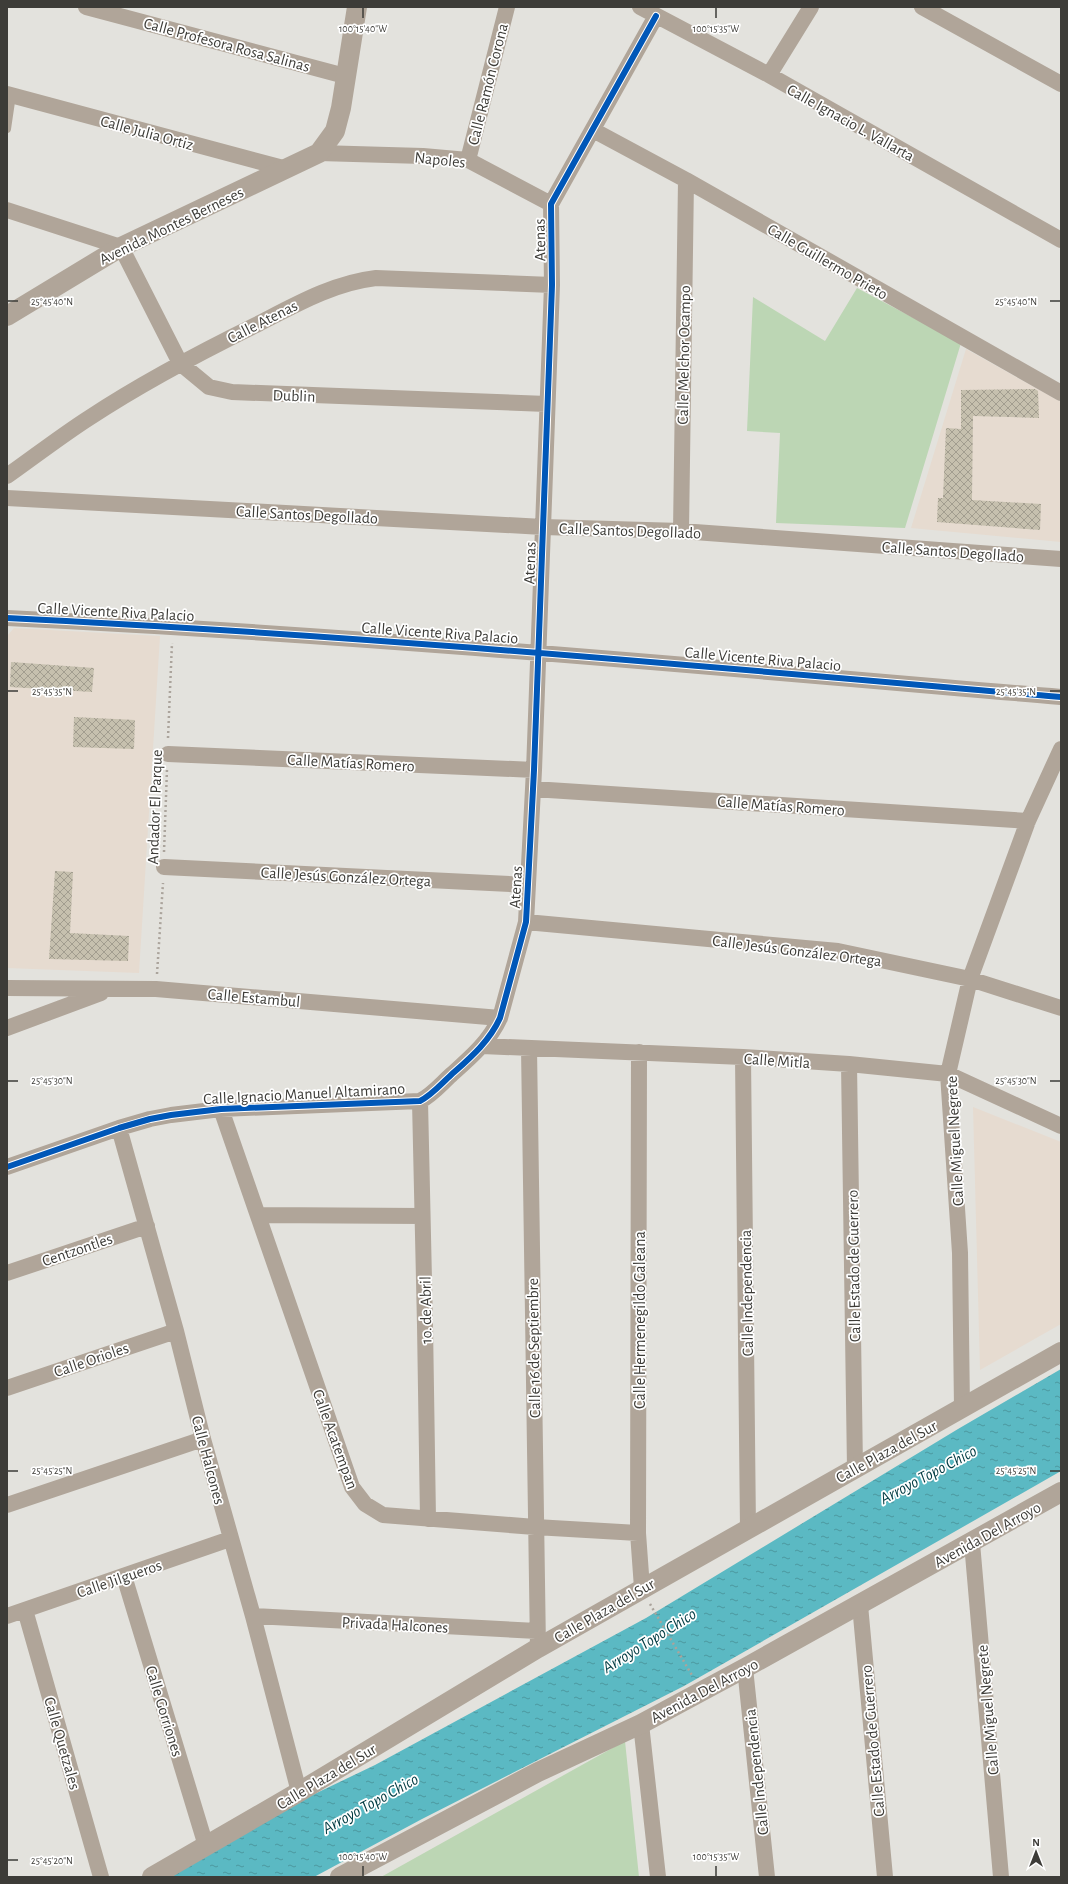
<svg xmlns="http://www.w3.org/2000/svg" width="1068" height="1884" font-family="'Alegreya Sans',sans-serif">
<style>
.education{fill:#e6dbd0}
.green{fill:#bcd6b4}
.water{fill:url(#water-ripples)}
.building{fill:url(#building-cross-hatch)}
.lines{fill:none;stroke-linecap:round;stroke-linejoin:round}
.path{stroke:#aba49c;stroke-width:2.5;stroke-dasharray:2 3;stroke-linecap:butt}
.service{stroke:#b0a599;stroke-width:8}
.minor{stroke:#b0a599;stroke-width:16}
.tertiary{stroke:#b0a599;stroke-width:20}
.cycleway-casing{stroke:#fff;stroke-width:8}
.cycleway{stroke:#0057b8;stroke-width:6}
.ticks{fill:none;stroke:#3d3c38;stroke-width:1.5}
.labels{text-anchor:middle;stroke-width:3.5;stroke-linejoin:round;paint-order:stroke}
.street-label{font-size:16px;fill:#3d3c38;stroke:#fff}
.water-label{font-size:17px;font-style:italic;fill:#003b42;stroke:#fff}
.ticks-label{font-size:10px;text-anchor:middle;fill:#3d3c38;stroke:#fff;stroke-width:3.5;stroke-linejoin:round;paint-order:stroke}
</style>
<defs>
<pattern id="water-ripples" width="26" height="14" patternUnits="userSpaceOnUse"><rect width="26" height="14" fill="#5bb9c3"/><path d="M2 4q2-2 4 0t4 0M15 11q2-2 4 0t4 0" fill="none" stroke="#4c989f"/></pattern>
<pattern id="building-cross-hatch" width="8" height="8" patternUnits="userSpaceOnUse"><rect width="8" height="8" fill="#c6c0ae"/><path d="M0 0l8 8M0 8l8-8" fill="none" stroke="#a29d8f"/></pattern>
</defs>
<rect width="100%" height="100%" fill="#e3e2dd"/>
<path class="education" d="M966,349l95,53v140l-150,-14z
M14,628l146,8 -21,337 -132,-5v-332z
M973,1107l88,35v182l-81,46z"/>
<path class="green" d="M857,288l104,55 -56,185 -129,-5 4,-90 -33,-2 6,-134 72,44z
M625,1741l14,136h-258z"/>
<path class="water" d="M1061,1369v102l-377,215 -262,133 -108,58h-162l54,-31 169,-81 271,-147 312,-189z"/>
<path class="building" d="M1035,389l3,2 1,27 -66,-2 -1,84 69,4 -1,26 -103,-8 1,-24h5l3,-70 15,1v-39z
M11,662l83,6 -2,24 -82,-5z
M74,717l61,3 -1,29 -61,-2z
M55,871l18,1 -3,61 59,3 -1,25 -79,-2z"/>
<g class="lines">
<path class="path" d="M168,738l4,-95
M164,852l3,-83
M157,974l6,-91
M650,1604l43,73"/>
<path class="service" d="M7,129l5,-34"/>
<path class="minor" d="M86,7l259,69
M640,7l129,68 292,165
M922,7l139,77
M769,75l42,-68
M7,94l280,75
M593,130l93,50 375,213
M319,153l104,3 45,4 83,44
M468,160l39,-153
M7,210l114,37 59,116 29,24 23,5 315,12
M7,476c27,-19 54,-40 82,-58 53,-35 110,-65 167,-93 39,-20 77,-42 120,-47l176,7
M7,498l536,29 138,4 380,28
M681,531l5,-351
M7,618c352,17 703,49 1054,79
M168,754l366,16
M533,789l495,32
M164,867l364,18
M526,922l312,29 132,28 91,29
M7,988l149,1 344,29
M7,1028l94,-35
M482,1046l261,11 106,7 99,10 113,52
M529,1048l9,600
M639,1052l-1,481 4,55
M743,1057l5,473
M849,1064l6,404
M420,1101l5,224 3,194
M221,1109l131,378 13,17 18,11 152,12 103,6
M119,1128l57,203 27,108 50,177 46,176
M7,1167l112,-39 31,-9 21,-4 50,-6 199,-8c12,-6 21,-17 31,-26 19,-17 38,-33 49,-57l26,-96 8,-152 18,-485 -1,-81 105,-188
M259,1215l163,1
M7,1273l140,-47
M7,1388l169,-57
M962,1408l-2,-155 -12,-179 22,-95 58,-158 33,-72
M7,1505l196,-66
M972,1543l29,334
M124,1576l82,270
M860,1605l25,272
M25,1610l76,267
M7,1616l223,-77
M253,1616l284,15
M745,1668l22,209
M641,1724l17,153"/>
<path class="tertiary" d="M7,316l114,-69 198,-94 16,-22 6,-23 16,-101
M152,1877l147,-85 239,-144 523,-296
M340,1877l198,-105 103,-48 104,-56 316,-176"/>
<g class="cycleway-casing">
<path id="cycleway" d="M7,618c352,17 703,49 1054,79
M7,1167l112,-39 31,-9 21,-4 50,-6 199,-8c12,-6 21,-17 31,-26 19,-17 38,-33 49,-57l26,-96 8,-152 18,-485 -1,-81 105,-188"/>
</g>
<use href="#cycleway" class="cycleway"/>
</g>
<path class="ticks" d="M363,8v10M716,8v10M8,301h10M1050,301h10M8,691h10M1050,691h10M8,1081h10M1050,1081h10M8,1471h10M1050,1471h10M8,1860h10M363,1866v10M716,1866v10"/>
<g class="labels">
<g class="street-label">
<text transform="translate(227 44) rotate(15)" y="6">Calle Profesora Rosa Salinas</text>
<text transform="translate(487 84) rotate(-76)" y="6">Calle Ramón Corona</text>
<text transform="translate(851 122) rotate(29)" y="6">Calle Ignacio L. Vallarta</text>
<text transform="translate(147 132) rotate(15)" y="6">Calle Julia Ortiz</text>
<text transform="translate(440 159) rotate(6)" y="6">Napoles</text>
<text transform="translate(171 225) rotate(-26)" y="6">Avenida Montes Berneses</text>
<text transform="translate(539 240) rotate(-91)" y="6">Atenas</text>
<text transform="translate(828 261) rotate(30)" y="6">Calle Guillermo Prieto</text>
<text transform="translate(262 321) rotate(-27)" y="6">Calle Atenas</text>
<text transform="translate(683 355) rotate(-89)" y="6">Calle Melchor Ocampo</text>
<text transform="translate(294 395) rotate(2)" y="6">Dublin</text>
<text transform="translate(307 514) rotate(3)" y="6">Calle Santos Degollado</text>
<text transform="translate(630 530) rotate(2)" y="6">Calle Santos Degollado</text>
<text transform="translate(953 551) rotate(4)" y="6">Calle Santos Degollado</text>
<text transform="translate(529 563) rotate(-88)" y="6">Atenas</text>
<text transform="translate(116 611) rotate(3)" y="6">Calle Vicente Riva Palacio</text>
<text transform="translate(440 632) rotate(4)" y="6">Calle Vicente Riva Palacio</text>
<text transform="translate(763 658) rotate(5)" y="6">Calle Vicente Riva Palacio</text>
<text transform="translate(351 762) rotate(3)" y="6">Calle Matías Romero</text>
<text transform="translate(781 805) rotate(4)" y="6">Calle Matías Romero</text>
<text transform="translate(154 807) rotate(-88)" y="6">Andador El Parque</text>
<text transform="translate(346 876) rotate(3)" y="6">Calle Jesús González Ortega</text>
<text transform="translate(515 887) rotate(-87)" y="6">Atenas</text>
<text transform="translate(797 950) rotate(7)" y="6">Calle Jesús González Ortega</text>
<text transform="translate(254 997) rotate(5)" y="6">Calle Estambul</text>
<text transform="translate(777 1060) rotate(4)" y="6">Calle Mitla</text>
<text transform="translate(304 1093) rotate(-3)" y="6">Calle Ignacio Manuel Altamirano</text>
<text transform="translate(954 1141) rotate(-93)" y="6">Calle Miguel Negrete</text>
<text transform="translate(77 1249) rotate(-19)" y="6">Centzontles</text>
<text transform="translate(853 1266) rotate(-91)" y="6">Calle Estado de Guerrero</text>
<text transform="translate(746 1293) rotate(-91)" y="6">Calle Independencia</text>
<text transform="translate(425 1310) rotate(-91)" y="6">1o. de Abril</text>
<text transform="translate(639 1320) rotate(-90)" y="6">Calle Hermenegildo Galeana</text>
<text transform="translate(533 1348) rotate(-91)" y="6">Calle 16 de Septiembre</text>
<text transform="translate(91 1359) rotate(-19)" y="6">Calle Orioles</text>
<text transform="translate(336 1439) rotate(70)" y="6">Calle Acatempan</text>
<text transform="translate(886 1451) rotate(-29)" y="6">Calle Plaza del Sur</text>
<text transform="translate(209 1460) rotate(75)" y="6">Calle Halcones</text>
<text transform="translate(987 1534) rotate(-29)" y="6">Avenida Del Arroyo</text>
<text transform="translate(119 1578) rotate(-19)" y="6">Calle Jilgueros</text>
<text transform="translate(604 1610) rotate(-30)" y="6">Calle Plaza del Sur</text>
<text transform="translate(395 1624) rotate(3)" y="6">Privada Halcones</text>
<text transform="translate(704 1690) rotate(-28)" y="6">Avenida Del Arroyo</text>
<text transform="translate(987 1710) rotate(-95)" y="6">Calle Miguel Negrete</text>
<text transform="translate(165 1711) rotate(73)" y="6">Calle Gorriones</text>
<text transform="translate(872 1741) rotate(-95)" y="6">Calle Estado de Guerrero</text>
<text transform="translate(63 1743) rotate(74)" y="6">Calle Quetzales</text>
<text transform="translate(756 1772) rotate(-96)" y="6">Calle Independencia</text>
<text transform="translate(326 1776) rotate(-31)" y="6">Calle Plaza del Sur</text>
</g>
<g class="water-label">
<text transform="translate(928 1474) rotate(-28)" y="6">Arroyo Topo Chico</text>
<text transform="translate(649 1640) rotate(-32)" y="6">Arroyo Topo Chico</text>
<text transform="translate(370 1803) rotate(-29)" y="6">Arroyo Topo Chico</text>
</g>
</g>
<g class="ticks-label">
<text x="363" y="32">100°15'40"W</text>
<text x="716" y="32">100°15'35"W</text>
<text x="52" y="305">25°45'40"N</text>
<text x="1016" y="305">25°45'40"N</text>
<text x="52" y="695">25°45'35"N</text>
<text x="1016" y="695">25°45'35"N</text>
<text x="52" y="1084">25°45'30"N</text>
<text x="1016" y="1084">25°45'30"N</text>
<text x="52" y="1474">25°45'25"N</text>
<text x="1016" y="1474">25°45'25"N</text>
<text x="363" y="1860">100°15'40"W</text>
<text x="716" y="1860">100°15'35"W</text>
<text x="52" y="1864">25°45'20"N</text>
</g>
<rect width="1068" height="1884" fill="none" stroke="#3d3c38" stroke-width="16"/>
<g transform="translate(1036 1852)" stroke="#ffffff" stroke-width="3" paint-order="stroke">
<path d="M0-3L7 15L0 10L-7 15Z" fill="#3d3c38"/>
<text y="-6" font-size="11" font-weight="bold" text-anchor="middle" fill="#3d3c38">N</text>
</g>
</svg>
